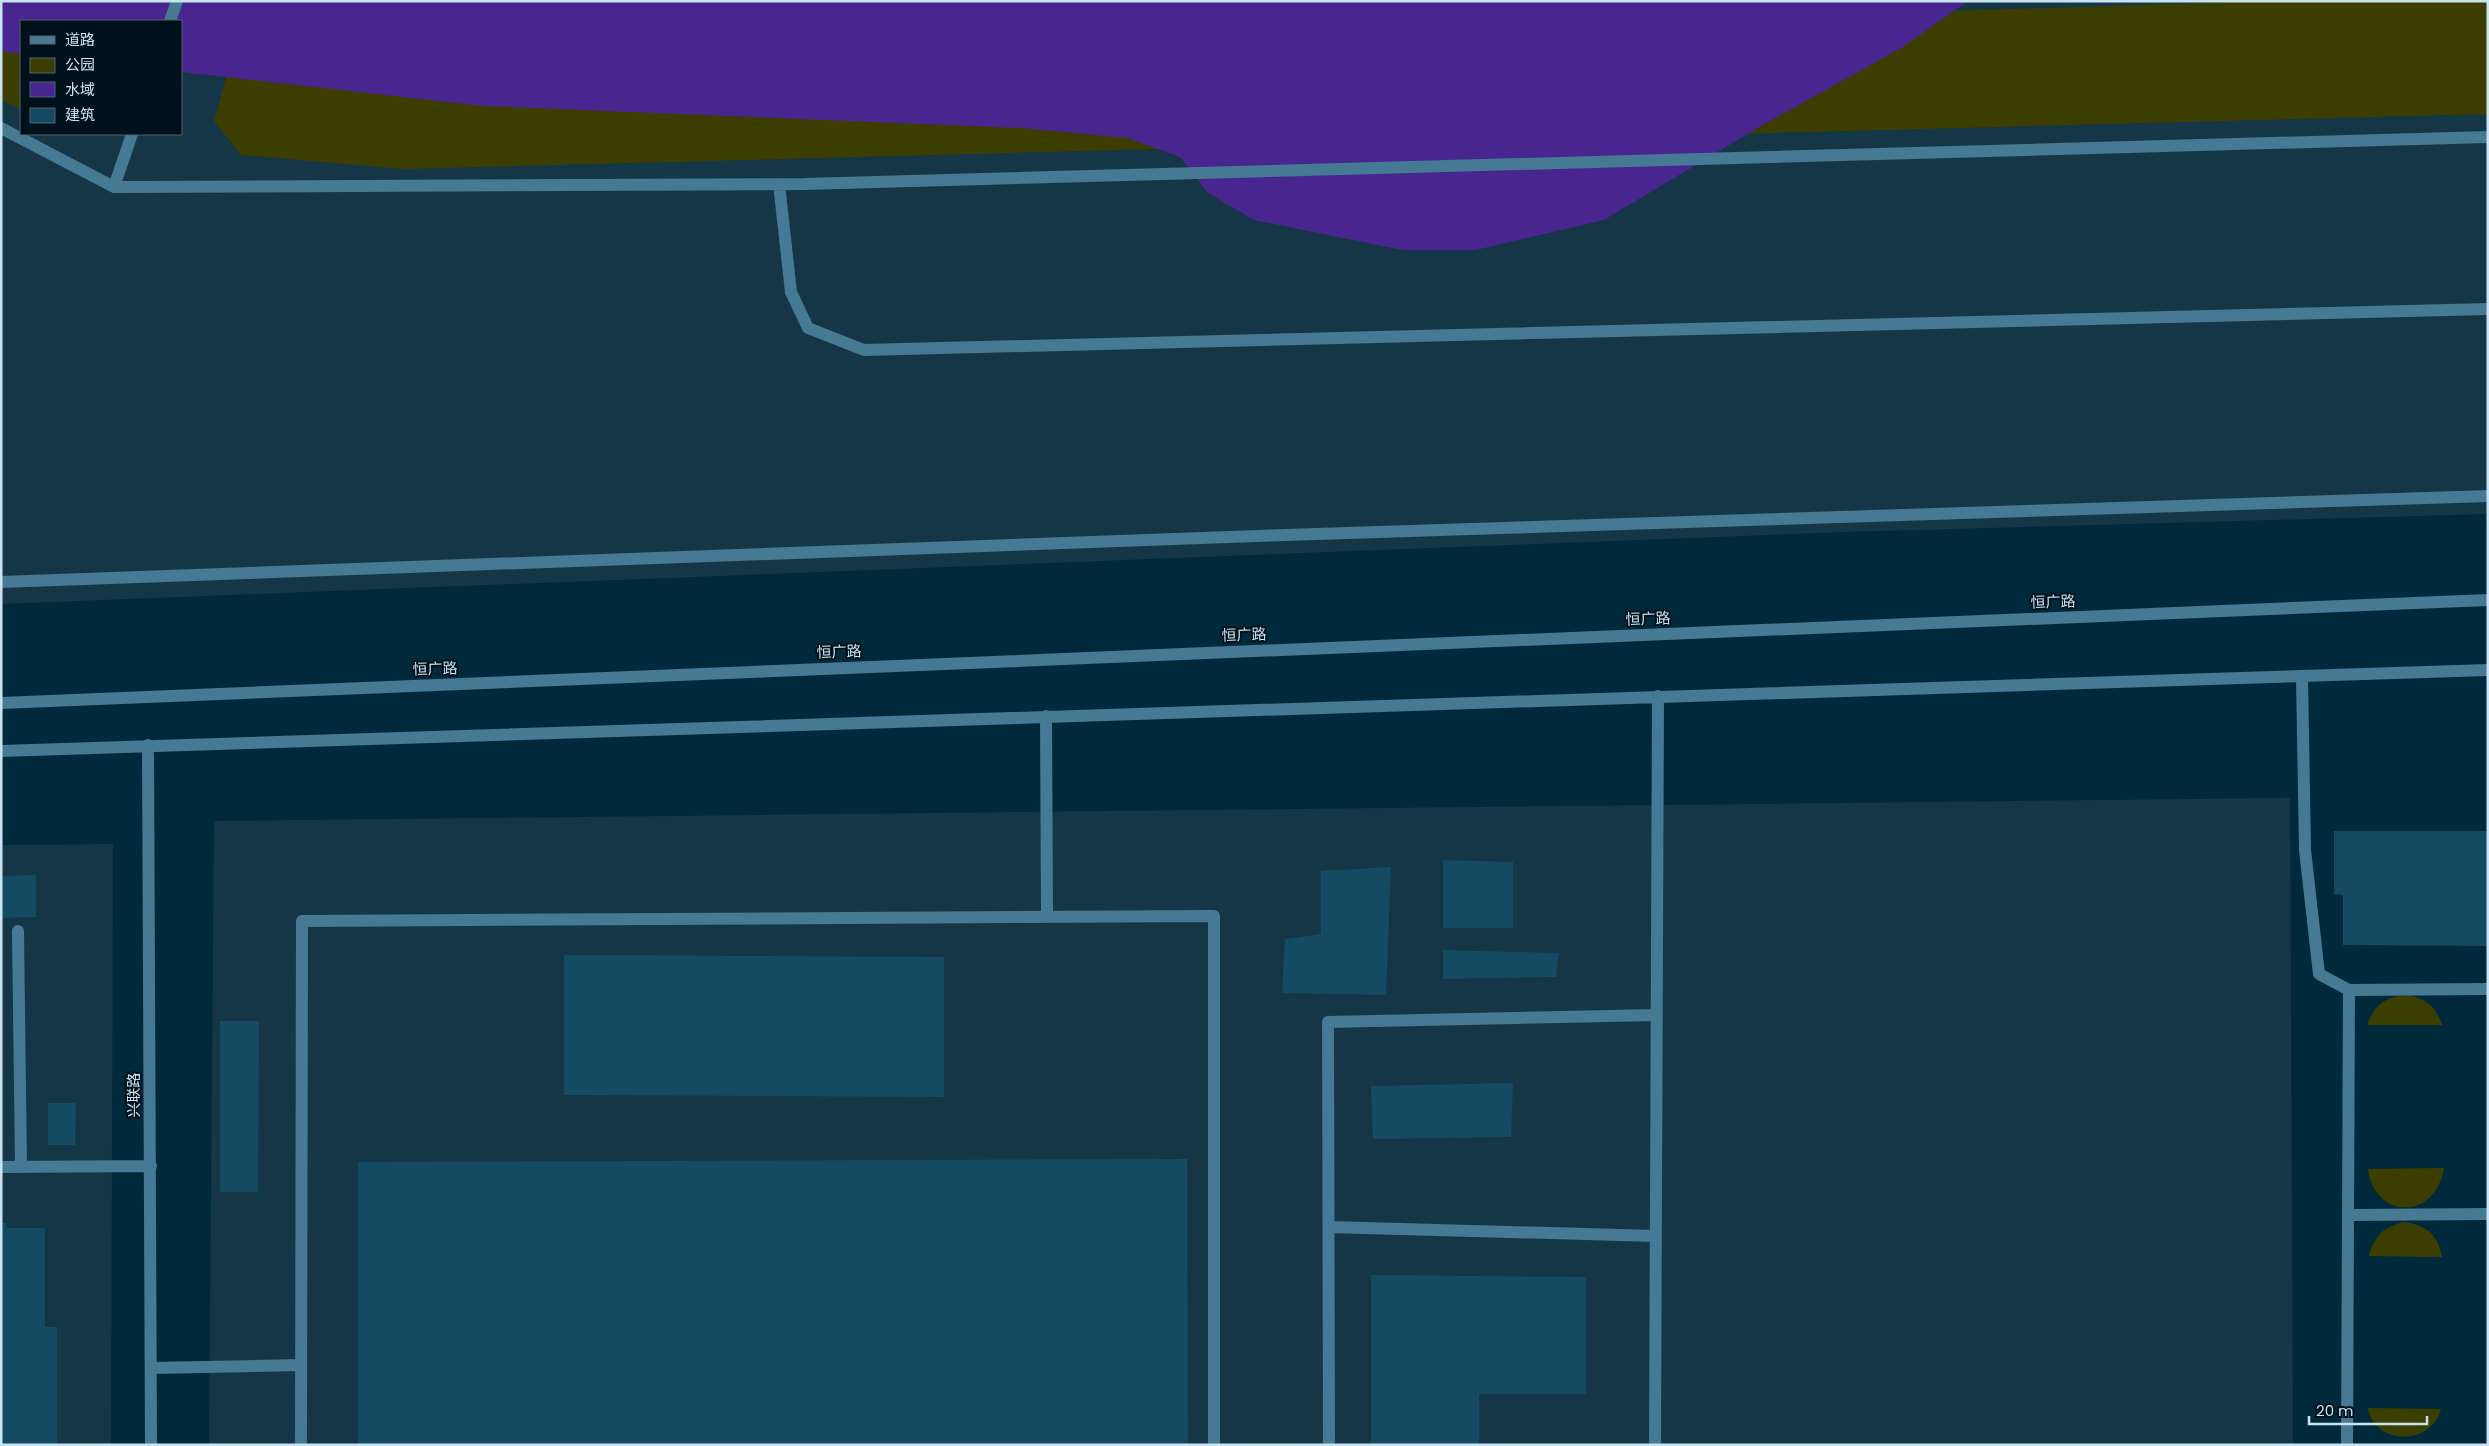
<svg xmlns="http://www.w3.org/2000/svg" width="2489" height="1446" font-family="Poppins,'Noto Sans SC',sans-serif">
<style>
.built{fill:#153646;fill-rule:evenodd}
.green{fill:#3c3e00}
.water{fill:#48258f}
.building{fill:#144a62}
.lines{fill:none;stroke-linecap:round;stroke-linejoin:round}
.minor{stroke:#467993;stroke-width:12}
.labels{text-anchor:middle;stroke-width:4;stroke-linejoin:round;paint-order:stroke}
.street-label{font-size:15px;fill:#c9e3f1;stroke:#00111b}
</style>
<rect width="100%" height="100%" fill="#002a3c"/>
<path class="built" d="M1,1h2487v513l-646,18 -1841,72zM21,21h160v113h-160z
M2290,798l3,647h-2084l5,-624z
M113,844l-2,601h-110v-600z"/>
<path class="green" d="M1,1l20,20 -1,88 -19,-9z
M2263,1h225v113l-2085,55 -162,-14 -27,-34 20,-70 317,5z
M2406,995c19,3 30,11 36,30h-75c7,-20 18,-28 39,-30z
M2444,1168c-9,53 -69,52 -76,1z
M2405,1222c22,4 33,13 37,35l-73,-1c5,-20 15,-30 36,-34z
M2368,1408l73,1c-10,37 -66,37 -73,-1z"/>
<path class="water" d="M1,1h1967l-65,46 -147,82 -152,91 -128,30h-74l-148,-30 -46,-27 -28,-36 -53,-19 -106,-10 -538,-22 -302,-34v-51h-160v33l-20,-3z"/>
<path class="building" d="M2334,831h154v115l-145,-1v-50l-9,-1z
M1443,860l70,2v66h-70z
M1391,867l-5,128 -104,-2 3,-54 36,-5v-63z
M36,875v42l-35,1v-42z
M1443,950l116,3 -3,24 -113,2z
M564,955l380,2v140l-380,-2z
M220,1021h39l-1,171h-38z
M1513,1083l-2,54 -138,2 -2,-53z
M48,1103h28l-1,42h-27z
M1187,1159l1,286h-830v-283z
M1,1223h6v5h38v99h12v118h-56z
M1371,1275l215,2v117h-107v51h-108z"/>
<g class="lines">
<path class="minor" d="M170,21l7,-20
M1,128l113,59 691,-3 1683,-47
M779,184l12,108 17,36 56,22 1624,-41
M114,187l18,-53
M1,582l1256,-46 1231,-40
M2302,677l3,173 14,124 30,16 139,-1
M1,703l2487,-103
M1046,716l1,200
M148,745l3,700
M1,751l2487,-81
M18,931l3,236
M1,1167l150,-1
M2348,1215l140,-1
M1329,1227l327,9
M151,1368l150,-3
M301,1445l1,-524 912,-5v529
M1329,1445l-1,-423 329,-7
M1655,1445l3,-749
M2347,1445l2,-455"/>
</g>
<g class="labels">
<g class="street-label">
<text transform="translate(2053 602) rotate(-2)" y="5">恒广路</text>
<text transform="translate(1648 619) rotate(-2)" y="5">恒广路</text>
<text transform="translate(1244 635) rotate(-2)" y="5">恒广路</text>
<text transform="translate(839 652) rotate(-2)" y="5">恒广路</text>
<text transform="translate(435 669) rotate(-2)" y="5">恒广路</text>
<text transform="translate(134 1095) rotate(-90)" y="5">兴联路</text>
</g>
</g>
<rect width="2489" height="1446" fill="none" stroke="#c9e3f1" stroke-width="5"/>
<rect x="20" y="20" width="162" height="115" fill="#00111b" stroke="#506571"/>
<rect x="30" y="36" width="25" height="8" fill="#467993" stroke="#506571"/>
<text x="65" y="45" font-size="15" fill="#c9e3f1">道路</text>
<rect x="30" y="58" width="25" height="15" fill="#3c3e00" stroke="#506571"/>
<text x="65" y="70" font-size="15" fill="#c9e3f1">公园</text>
<rect x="30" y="82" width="25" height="15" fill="#48258f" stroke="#506571"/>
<text x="65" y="95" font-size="15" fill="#c9e3f1">水域</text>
<rect x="30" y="108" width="25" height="15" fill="#144a62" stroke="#506571"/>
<text x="65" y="120" font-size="15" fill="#c9e3f1">建筑</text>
<path d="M2309 1416v8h118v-8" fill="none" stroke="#c9e3f1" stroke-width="2.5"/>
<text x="2316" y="1416" font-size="15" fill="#c9e3f1" stroke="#00111b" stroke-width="4" paint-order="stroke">20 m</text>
</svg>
